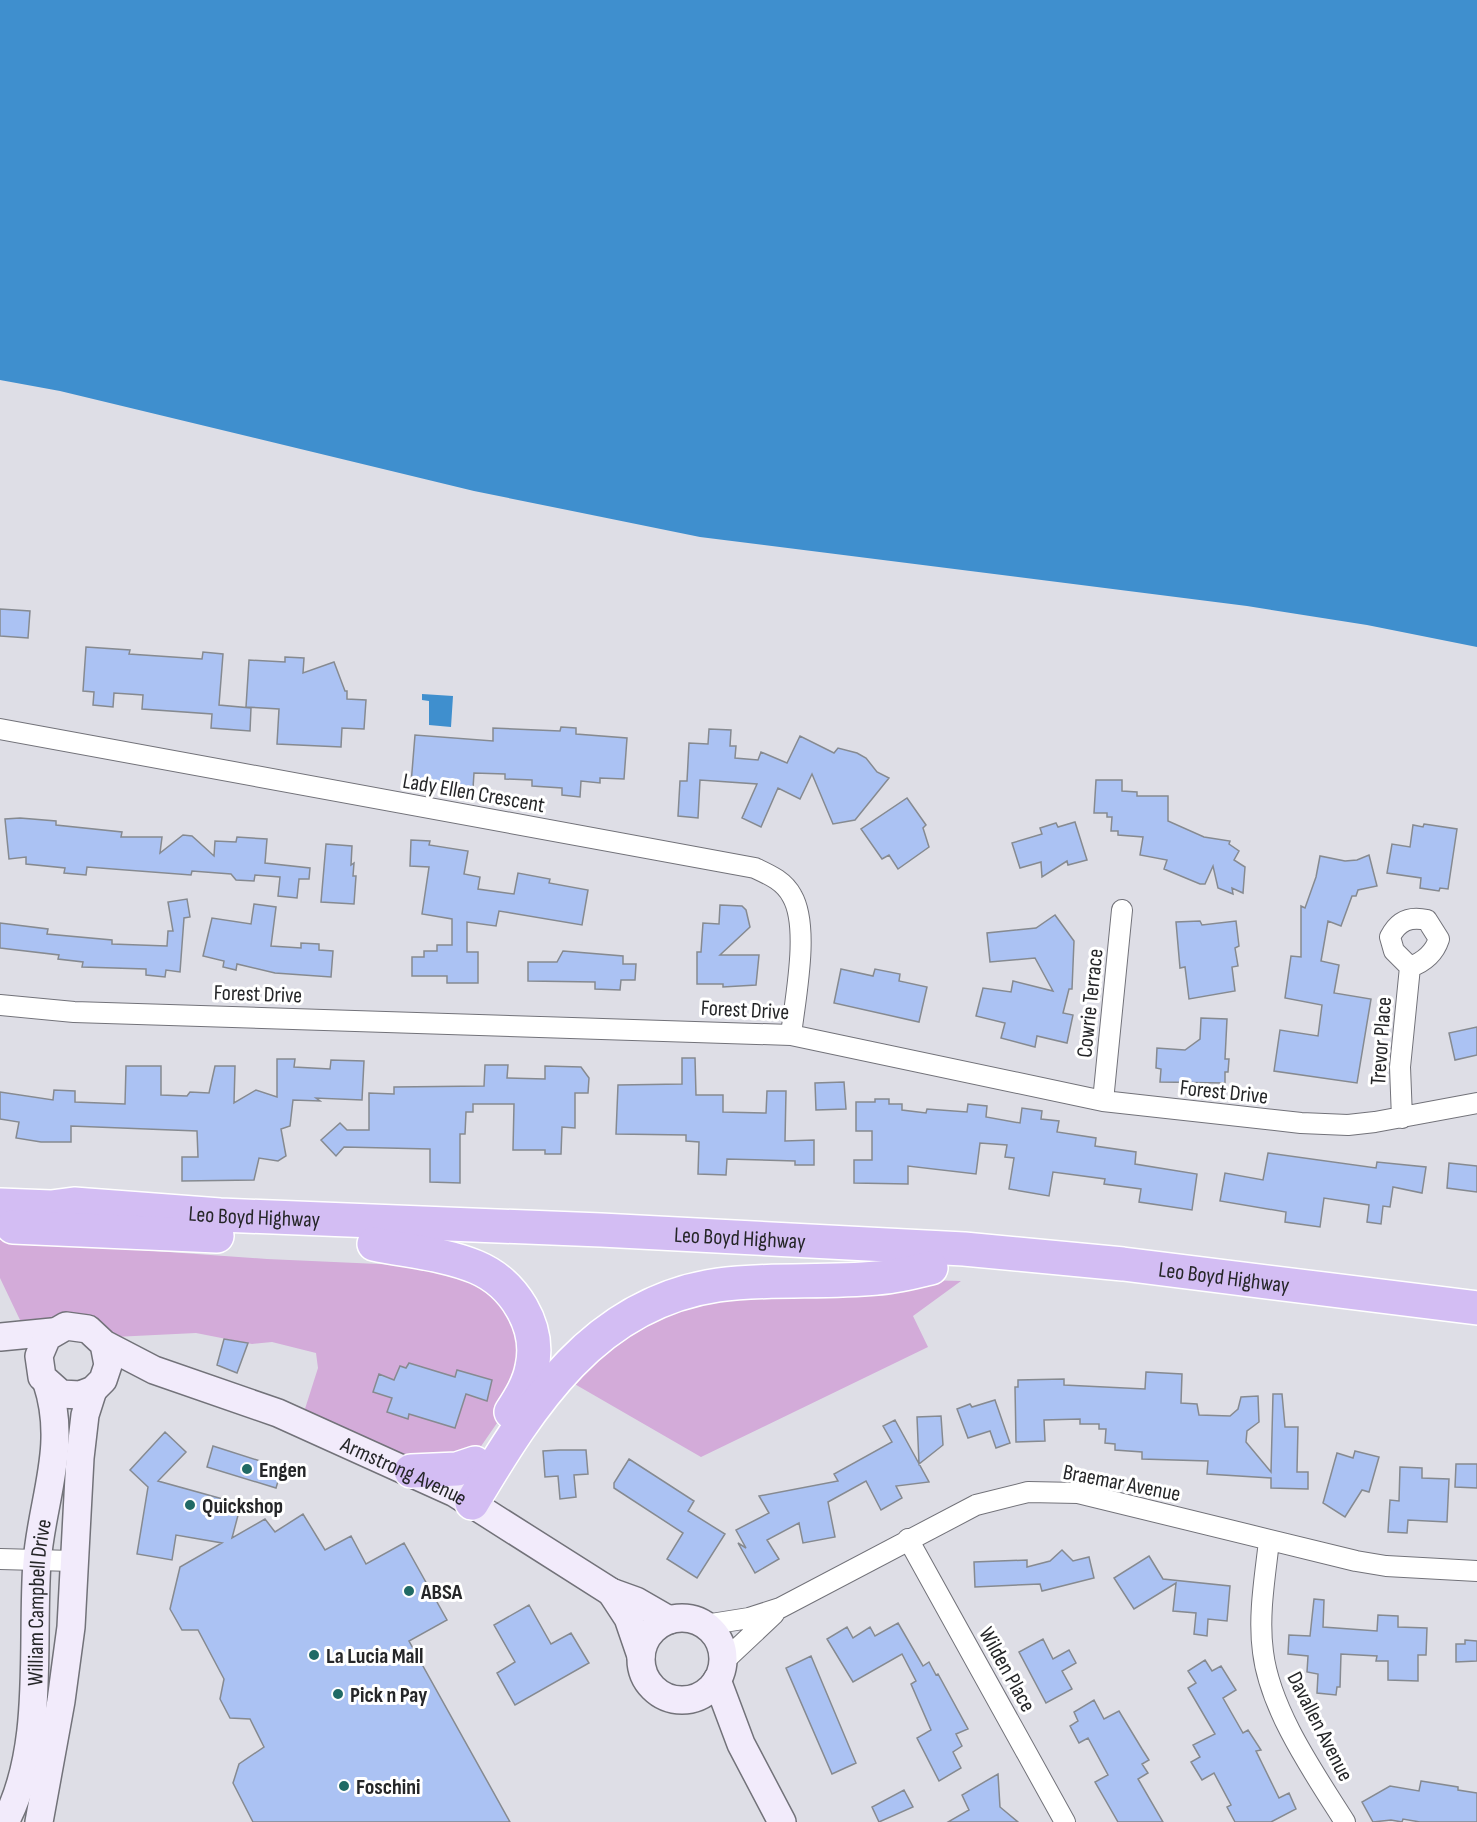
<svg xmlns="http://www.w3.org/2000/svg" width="1477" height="1822" font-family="'Sofia Sans Condensed',sans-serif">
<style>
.green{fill:#d3abd9}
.water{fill:#3f8fce}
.building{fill:#abc2f3;stroke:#868a90;stroke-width:1.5}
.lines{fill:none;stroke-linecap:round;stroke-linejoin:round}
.street-casing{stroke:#727279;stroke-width:22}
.secondary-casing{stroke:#727279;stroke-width:30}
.highway-casing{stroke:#fff;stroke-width:36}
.street{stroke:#fff;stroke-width:20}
.secondary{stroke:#f2ebfb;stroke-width:27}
.highway{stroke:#d3bdf3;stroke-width:33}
.poi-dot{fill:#206a65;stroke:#fff;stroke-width:2}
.labels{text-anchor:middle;stroke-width:6;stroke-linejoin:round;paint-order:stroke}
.street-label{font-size:22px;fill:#252628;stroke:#fff}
.poi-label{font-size:22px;font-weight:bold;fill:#252628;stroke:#fff;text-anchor:start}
</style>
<rect width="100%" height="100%" fill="#dedee6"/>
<path class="green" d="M0,1240l267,19 156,7 51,6 51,48 -8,74 -60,87 -153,-69 14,-44 -2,-15 -44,-11 -20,2 -56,-11 -82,4 -30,-22 -31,7 -33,-2 -20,-42z
M770,1276l191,5 -48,35 15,31 -227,110 -142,-82 32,-34z"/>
<path class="water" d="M0,0h1477v647l-110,-22 -120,-19 -547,-69 -226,-46 -414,-100 -60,-11z
M422,694l31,2 -2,31 -22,-2v-24l-7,-1z"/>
<path class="building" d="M0,609l30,2 -2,27 -28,-2z
M86,647l44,3 -1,4 73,5 1,-7 20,2 -4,51 32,3 -1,23 -39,-3 1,-14 -70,-5 1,-14 -29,-2 -1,14 -20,-2 1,-13 -11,-1z
M285,657l19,1 -1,15 31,-11 11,29h2v8l19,1 -2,29 -22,-1 -1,19 -64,-3 2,-35 -33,-2 3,-47 36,2z
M561,727l15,1v6l51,4 -3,41 -24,-1v5l-19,-2 -1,16 -18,-2v-7l-30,-2v-6l-27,-1v-5l-31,-1 -1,15 -62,-4 4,-49 78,6v-13l67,3z
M709,729l22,1 -1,16h6l-1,12 23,2 3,-8 26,11 13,-27 34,17 4,-5 19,5 9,5 11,14 12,6 -34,42 -22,4 -21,-50 -12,25 -22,-11 -17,39 -19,-9 15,-34 -57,-4 -2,38 -20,-2 2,-35h7l2,-38 19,1z
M1096,780h26v11l15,1v4h31v25l36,16 26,4 -1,3 10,7 -5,9 11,7 -2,26 -11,-5 1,6 -15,-6 -5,-22 -8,18h-5l-36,-15 3,-9 -27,-5 3,-18 -25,-2v-4h-7l1,-14h-5v-4h-13z
M907,798l19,27 -3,3 6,19 -31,22 -9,-14 -7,4 -21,-30z
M20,818l36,3v4l66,7 -1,5h41l-2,16 23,-18 9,1 22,20 1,-15 21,1 1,-5 30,2 -2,24 45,5 -1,11h-10l-2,19 -19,-2 2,-19 -25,-2 -1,6 -18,-1 -5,-6 -39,-3 -1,4 -104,-8 -1,8 -22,-2 1,-5 -39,-4v-7l-17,2 -4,-40z
M1075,822l12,38 -19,5 -1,-4 -25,16 -1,-15 -21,6 -8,-25 30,-9 -2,-6 16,-5 2,4z
M1424,824l33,5 -9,60 -8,-1 -1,3 -19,-3 1,-10 -34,-5 5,-29 18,3 3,-22 10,2z
M411,840l19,1 -1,4 39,6 -4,23 16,3 -2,12 36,5 4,-21 32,6 -1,4 39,7 -6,35 -83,-14 -3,15 -29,-4v30h11v31h-31v-7h-35v-19h12v-6h13v-6h15v-26l-30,-5 7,-47 -19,-1z
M326,844l26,2 -1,19 3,-2 -1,13h3l-2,28 -33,-2z
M1369,855l8,31 -19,4 -2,6h-4l-11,30 -13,-5 -7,40 18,4 -5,28 37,6 -14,84 -83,-12 6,-41 38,6 4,-31 -37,-7 6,-42 10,1v-51l4,2 11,-31 4,-21 25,5 12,-1z
M187,899l3,18 -6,1 -4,54 -14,-2 -1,7 -19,-2v-6l-64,-2 1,-5 -25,-3 1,-4 -59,-7v-25l48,6 -1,5 65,6v4l55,2 1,-15h5l-5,-29z
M254,904l22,3 -5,39 30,2v-5l18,1v6l14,1 -2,26 -56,-4 -38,-9 -1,6 -13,-3 1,-6 -21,-5 9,-38 39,6z
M720,905l22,1 4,4 4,17 -30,28h39l-3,30 -33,2v-3h-26v-32h4l2,-29 16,1z
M1055,915l19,26 -2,48h-3l-6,24 10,2 -6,28 -30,-7 -2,11 -34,-9 4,-15 -29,-7 7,-28 28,4 2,-11 40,10 -18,-33 -45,4 -3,-29 49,-5z
M1200,921l2,4 34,-4 3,25 -4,2 3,18 -6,1 3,24 -46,8 -4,-32 -5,1 -4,-46z
M563,951l60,5v8h13l-1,16h-14l-1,10 -25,-1v-7l-67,-1v-19h29z
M841,969l32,7 2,-7 25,5 -1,7 28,6 -8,35 -85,-19z
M1201,1018l26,1 -2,40h4l-1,13h-3v11l-65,-1 1,-13 -5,-1 1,-20 28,2 15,-11z
M1477,1027v28l-22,5 -6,-27z
M682,1058h13l1,37h27v17l43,1 1,-22h19l-1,50 29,-1v25h-19v-4l-68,-2 -1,16 -28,-1 1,-32 -13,-1v-6l-70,-1 2,-49 64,-1z
M277,1059h18l-1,8 36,2 1,-9 33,1 -2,39 -46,-2 4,3 -27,-1 -3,26 -9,3 5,27 -8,5 -19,-3 -5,22 -72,1v-24h16l-1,-26 -126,-5v16h-30l-25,-4 3,-16 -19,-3v-27l53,8 1,-10 21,1v11l50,2 1,-38h35v29l26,1 3,-4 19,1 6,-27h20l-1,37 22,-13 21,7z
M485,1065h23l-1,13 38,1v-13l36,1 8,11 -1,15h-13v35l-13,-1 -1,27h-16v-4h-32l1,-46h-41v8h-7l-1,22h-5v49l-30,-1v-33l-86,-2 -8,9 -15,-16 19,-17 7,7h22v-37l25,1v-7l90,-1z
M844,1082l2,27 -30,1 -1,-27z
M875,1099h14v5h13v6l24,3 1,-4 40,3 1,-8 19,2 -1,11 34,6 2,-15 20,3 -1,8 18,2 -2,11 39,6 -1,8 41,6 -1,12 62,10 -5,36 -53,-8 2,-13 -37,-5 1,-5 -52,-7 -4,24 -40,-7 5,-31 -9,-1 2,-12 -27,-2 -4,31 -68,-8v18l-54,-1v-23h18v-29h-16v-29h19z
M1268,1153l108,15 1,-6 49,5 -4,26 -29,-6 -3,20 -7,-1 -2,18 -14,-2 2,-17 -45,-7 -4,29 -35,-5 1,-10 -66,-11 5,-28 38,7z
M1449,1163l28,3v26l-30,-4z
M224,1339l24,4 -11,30 -20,-8z
M409,1363l46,14 2,-7 35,10 -5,21 -21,-7 -11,34 -46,-14 -1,5 -21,-7 5,-14 -19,-6 6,-18 15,6 6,-14 6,2z
M1146,1372l36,2 -1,29 16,1 2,11 31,1 8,-7 3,-12 17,-1 1,26 -12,9 -1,11 25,30 2,-78h9l3,33h13l-1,45h11v17l-37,-1v-10l-64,-4 1,-13 -66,-2v-7l-27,-2v-6l-10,-1 1,-14h-7v-5h-19v-5l-36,1 1,21 -29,1 -1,-55h3v-7l46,-1v6l81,4z
M995,1400l15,43 -14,5 -6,-17 -22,7 -11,-29 13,-5 2,3z
M941,1416l2,29 -24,19 -2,-47z
M895,1420l34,62 -33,4 6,12 -21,12 -15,-29 -38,21 7,35 -32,6 -4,-20 -32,17 12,19 -24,14 -17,-30 8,5 -10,-18 33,-17 -10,-17 79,-15 -4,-7 58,-32 -9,-16z
M165,1432l21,20 -28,29 83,23 -9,34 33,-19 10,13 28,-18 22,36 26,-14 15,28 38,-21 43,77 -38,21 101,181h-257l-20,-39 6,-19 25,-17 -14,-28 -20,-1 -10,-19 4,-20 -26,-49h-16l-12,-21 10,-42 42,-24 -46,-8 -4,25 -35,-6 11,-67 -18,-17z
M213,1446l69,22 -6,20 -69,-21z
M559,1450h27l2,24 -14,1 2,22 -16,2 -2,-23 -13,1 -2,-26z
M1355,1451l24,6 -10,35 -7,-2 -17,27 -22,-14 14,-50 16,5z
M629,1459l65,42 -6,10 37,23 -28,44 -30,-19 16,-26 -69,-45v-5z
M1456,1464h21v24l-22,-1z
M1400,1467l22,1v10l27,1 -2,43 -39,-2 -1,13 -19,-1 2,-32 9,1z
M1062,1550l11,11 16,-4 5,21 -52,13 -2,-7 -65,3 -1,-25 53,-2v7l23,-6z
M1149,1556l14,23 67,7 -3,35 -19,-2 -1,17 -13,-2 2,-21 -23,-2 3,-28 -42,26 -20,-31z
M1314,1599l10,1 -1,27 54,4 1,-16 20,1v11l29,1 -1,27h-8v26l-30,-1v-19h-12l1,-5 -36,-2 -1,33h-3l-1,8 -19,-2 1,-19 -11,-2 1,-16 -20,-2 1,-19 21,1z
M529,1605l22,39 20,-11 18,30 -74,42 -18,-32 18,-11 -21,-37z
M898,1623l25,43 6,-4 7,13 2,-1 30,55 -12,5 6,12 -9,6 8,16 -22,13 -22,-43 14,-8 -20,-46 5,-3 -14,-27 -49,28 -26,-43 20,-12 6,11 17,-11 5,9z
M1043,1639l10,20 16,-9 7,13 -14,8 10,18 -26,14 -27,-51z
M1465,1640l12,1v20l-21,1v-18h9z
M811,1656l45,107 -24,11 -46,-106z
M1205,1660l7,11 9,-5 15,24 -13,8 20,35 5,-3 13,20 -5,1 23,47 10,-5 7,16 -25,13h-36l-8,-15 4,-2 -17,-32 -12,7 -11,-18 9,-5 -7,-12 22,-11 -27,-46 8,-5 -8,-12z
M1094,1700l10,19 15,-8 23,38 7,11 -7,4 6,9 -10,6 25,43h-45l-23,-40 13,-7 -20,-37 -9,5 -9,-17 8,-5 -4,-9z
M998,1774l2,33 18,15h-70l21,-12 -7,-15z
M1421,1781l37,6v3l19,3v29h-57l-17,-3 -1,3 -11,-2 -18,2 -11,-20 28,-16 29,5z
M904,1790l9,17 -34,15 -7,-15z"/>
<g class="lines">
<g class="street-casing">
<path id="street" d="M0,729l755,139c15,7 29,13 37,28 18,31 3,103 -1,139
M0,1005l74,7 717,23 312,66 198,22 47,2 27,-3 102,-19
M1103,1101l19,-191
M1402,1118l-2,-51 10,-100 -16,-16 -4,-14c8,-16 20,-21 37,-17l12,19c-5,15 -15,23 -29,28
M908,1539l157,283
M1269,1541c-4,36 -11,75 -6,111 7,58 51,121 82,170
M0,1559l73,2
M705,1625l44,-7 31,-10 196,-103 52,-13 50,1 278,68 30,5 91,5
M723,1662l51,-48"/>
</g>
<g class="secondary-casing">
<g id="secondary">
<path d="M0,1337l52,-5"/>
<path id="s1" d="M104,1344l4,21 -5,15 -10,10 -13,5 -19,-1 -19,-17 -3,-21 8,-19 19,-11 22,3 16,15 50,26 124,43 177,80 156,99 25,9 33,19"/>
<path d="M611,1592l17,26 13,38"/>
<circle cx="682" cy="1659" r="41"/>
<path d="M717,1680l24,64 41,78"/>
<path id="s2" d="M5,1822c40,-74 26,-178 32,-260 5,-63 31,-116 10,-179"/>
<path d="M39,1822l22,-121 10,-74 9,-169 5,-43 8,-25"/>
</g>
</g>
<g class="highway-casing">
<g id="highway">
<path id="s3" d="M0,1205l51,2 23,-3 146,11 381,15 363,19 159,15 354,44"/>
<path d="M13,1227l204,9"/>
<path d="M374,1244c34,7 71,10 102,23 38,16 65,59 56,100 -3,17 -12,31 -21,45"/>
<path d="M411,1471l46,-2 18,-6"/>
<path d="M472,1503c59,-99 122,-200 246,-218 52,-7 106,-2 159,-7 18,-1 36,-6 54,-10"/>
</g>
</g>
<use href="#street" class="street"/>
<use href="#secondary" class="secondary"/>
<use href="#highway" class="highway"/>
</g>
<g class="poi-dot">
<circle cx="247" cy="1469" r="6"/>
<circle cx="190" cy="1505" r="6"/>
<circle cx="409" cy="1591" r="6"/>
<circle cx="314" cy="1655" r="6"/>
<circle cx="338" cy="1694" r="6"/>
<circle cx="344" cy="1786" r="6"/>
</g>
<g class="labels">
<g class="street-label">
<text transform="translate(474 792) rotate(10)" y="8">Lady Ellen Crescent</text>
<text transform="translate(258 993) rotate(2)" y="8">Forest Drive</text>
<text transform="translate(1089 1003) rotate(-84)" y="8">Cowrie Terrace</text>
<text transform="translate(745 1009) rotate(3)" y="8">Forest Drive</text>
<text transform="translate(1380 1041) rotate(-86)" y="8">Trevor Place</text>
<text transform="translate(1224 1091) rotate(6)" y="8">Forest Drive</text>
<text dy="8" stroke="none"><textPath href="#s3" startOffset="255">Leo Boyd Highway</textPath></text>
<text dy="8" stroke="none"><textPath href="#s3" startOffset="741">Leo Boyd Highway</textPath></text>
<text dy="8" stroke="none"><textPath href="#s3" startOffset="1227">Leo Boyd Highway</textPath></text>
<text dy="8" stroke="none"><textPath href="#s1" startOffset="544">Armstrong Avenue</textPath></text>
<text transform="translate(1122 1482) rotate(11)" y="8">Braemar Avenue</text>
<text dy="8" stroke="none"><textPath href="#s2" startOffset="224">William Campbell Drive</textPath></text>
<text transform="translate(1008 1669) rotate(61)" y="8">Wilden Place</text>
<text transform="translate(1321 1726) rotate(63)" y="8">Davallen Avenue</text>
</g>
<g class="poi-label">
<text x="259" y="1477">Engen</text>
<text x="202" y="1513">Quickshop</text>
<text x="421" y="1599">ABSA</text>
<text x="326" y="1663">La Lucia Mall</text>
<text x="350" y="1702">Pick n Pay</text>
<text x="356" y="1794">Foschini</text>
</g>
</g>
</svg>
